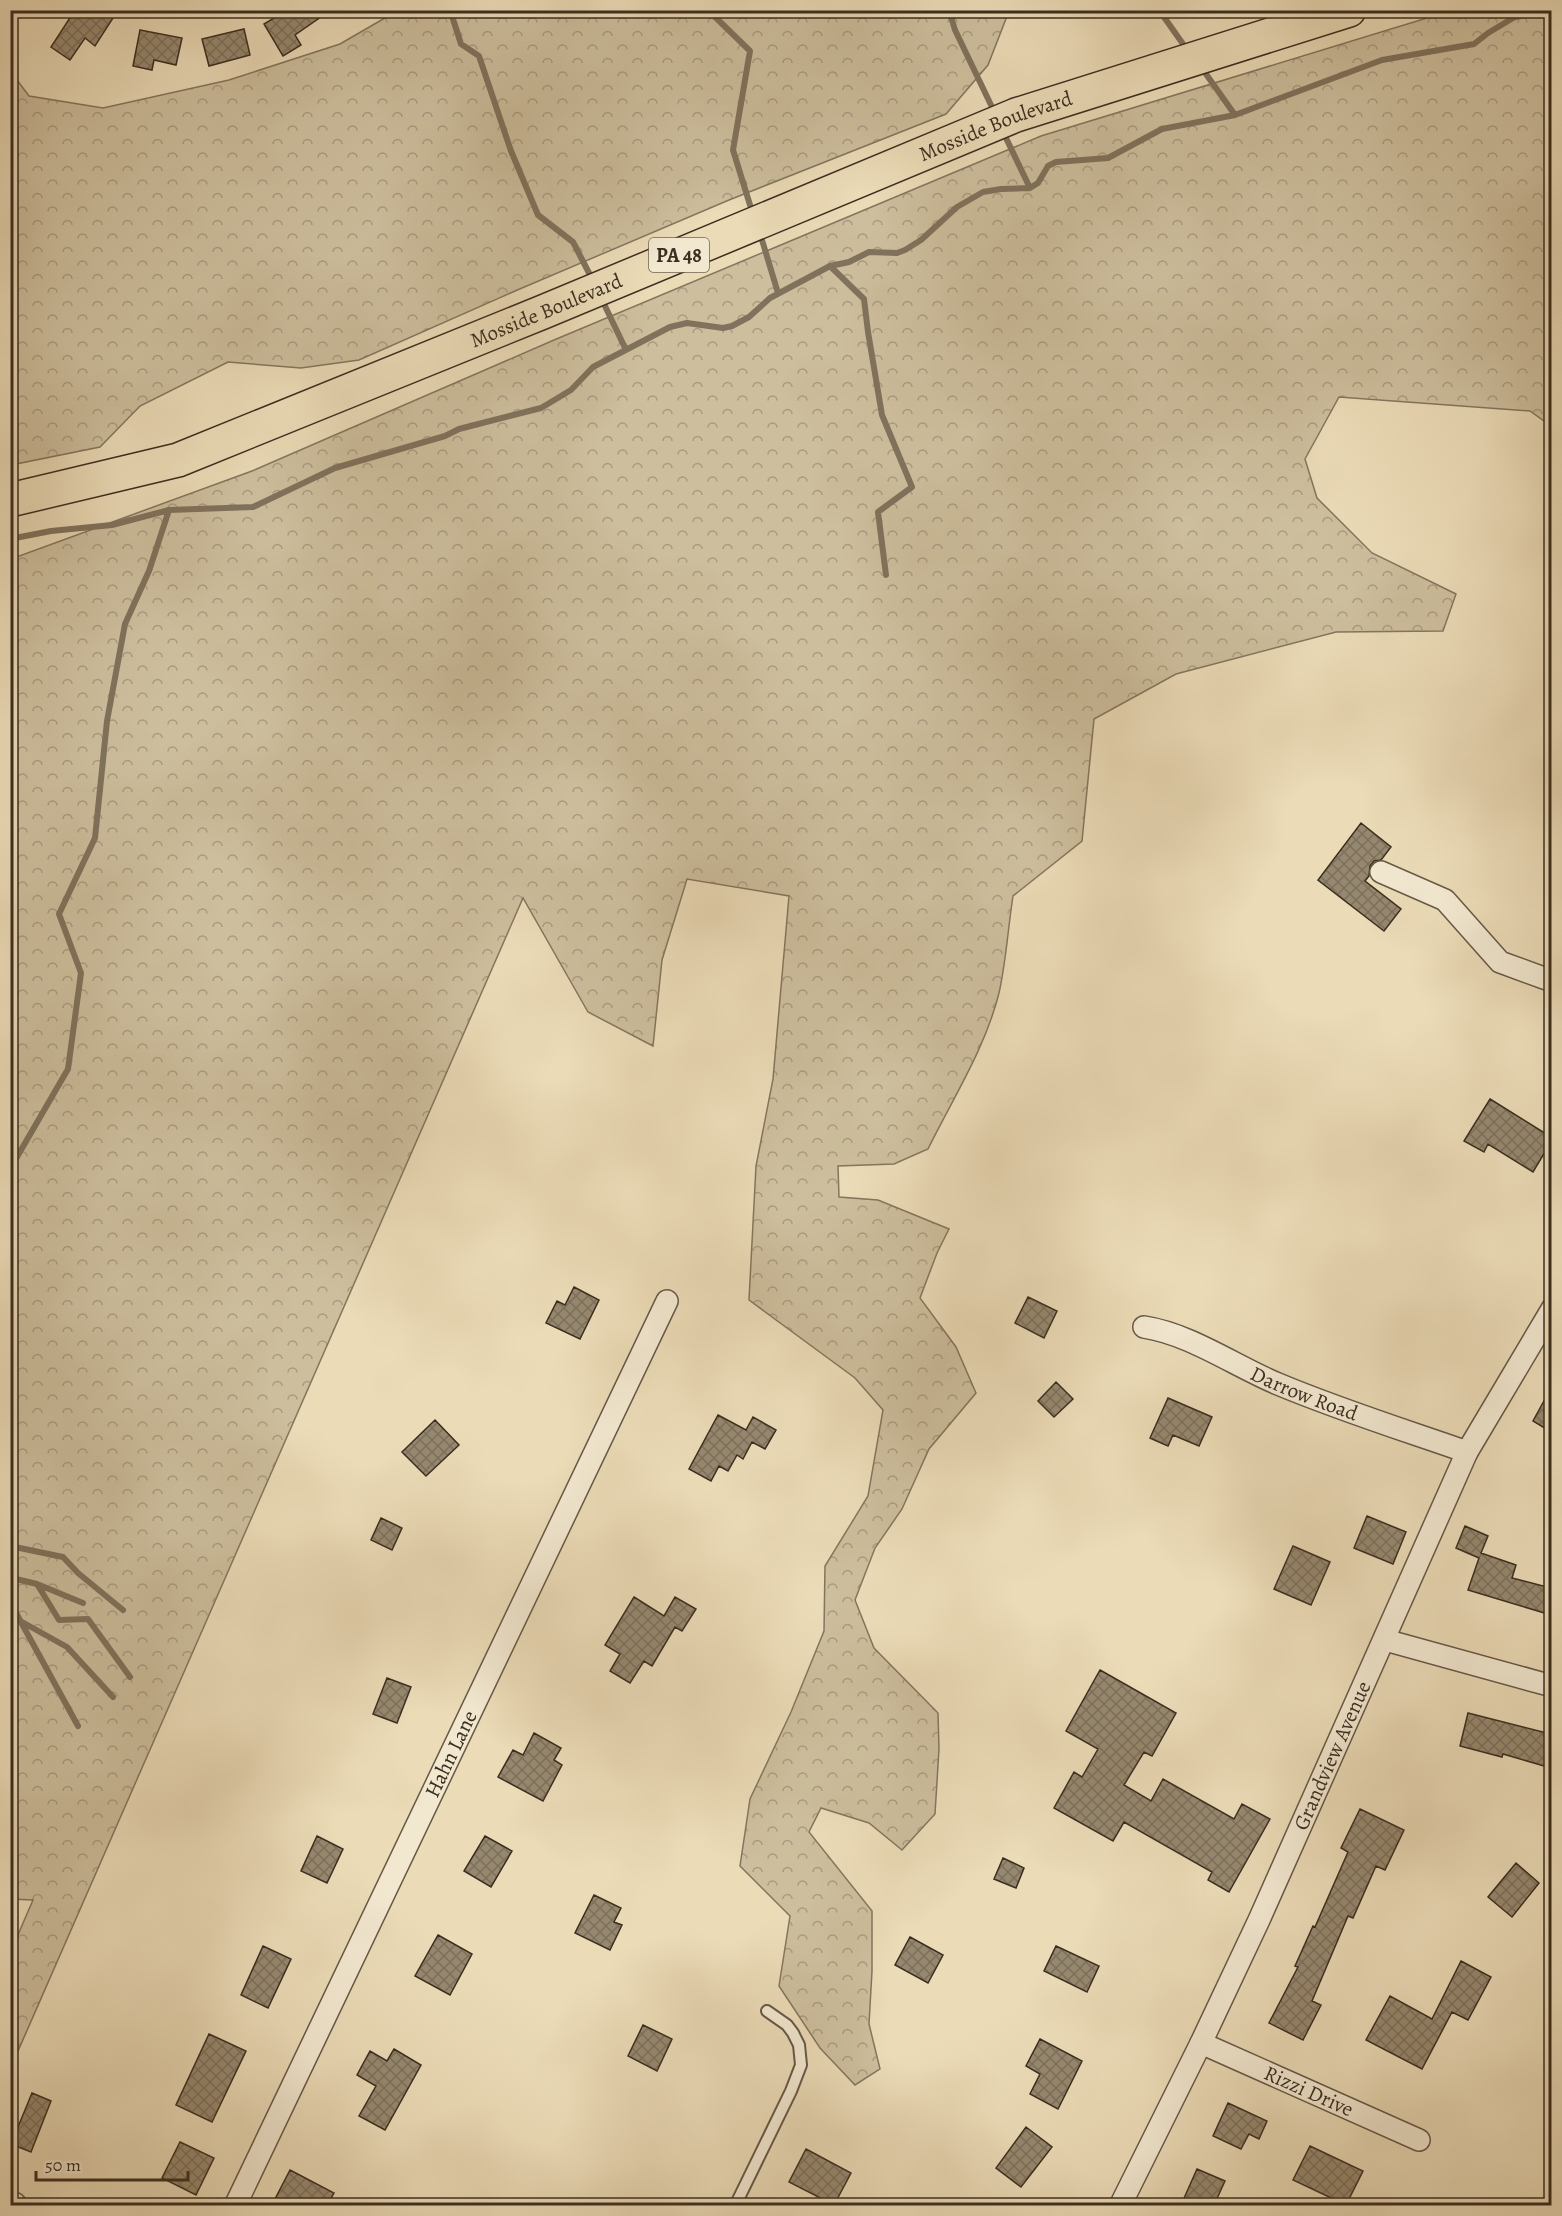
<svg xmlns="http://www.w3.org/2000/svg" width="1562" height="2216" font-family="Alegreya,serif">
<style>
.forest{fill:url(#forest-crowns);stroke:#84765e;stroke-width:1.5}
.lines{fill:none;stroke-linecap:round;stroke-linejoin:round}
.stream{stroke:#80725c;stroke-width:6}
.building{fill:url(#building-cross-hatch);stroke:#3a2e20;stroke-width:1.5}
.service-casing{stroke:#665946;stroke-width:14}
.minor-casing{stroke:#665946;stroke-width:24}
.tertiary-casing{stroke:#665946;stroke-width:30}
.primary-casing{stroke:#3a2e20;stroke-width:36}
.service{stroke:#f2e8d0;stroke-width:10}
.minor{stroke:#f2e8d0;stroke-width:21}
.tertiary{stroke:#f2e8d0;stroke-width:27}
.primary{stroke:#ebdbb7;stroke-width:33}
.labels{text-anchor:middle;stroke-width:4.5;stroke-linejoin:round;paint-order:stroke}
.shield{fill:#f2e8d0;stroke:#716655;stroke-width:1.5}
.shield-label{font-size:20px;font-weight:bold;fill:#3a2e20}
.street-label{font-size:21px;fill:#3a2e20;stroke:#f2e8d0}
</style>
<defs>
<pattern id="forest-crowns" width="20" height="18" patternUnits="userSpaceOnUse" patternTransform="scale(1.5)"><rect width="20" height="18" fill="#cdbe9d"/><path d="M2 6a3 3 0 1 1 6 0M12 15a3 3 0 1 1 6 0" fill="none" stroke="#a79b80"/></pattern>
<pattern id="building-cross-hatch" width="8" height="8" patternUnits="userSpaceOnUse" patternTransform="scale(1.5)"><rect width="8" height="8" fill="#96886f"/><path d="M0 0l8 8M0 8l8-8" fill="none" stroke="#7b705b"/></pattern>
</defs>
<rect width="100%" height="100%" fill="#ebdbb7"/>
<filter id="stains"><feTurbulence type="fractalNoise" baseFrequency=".00333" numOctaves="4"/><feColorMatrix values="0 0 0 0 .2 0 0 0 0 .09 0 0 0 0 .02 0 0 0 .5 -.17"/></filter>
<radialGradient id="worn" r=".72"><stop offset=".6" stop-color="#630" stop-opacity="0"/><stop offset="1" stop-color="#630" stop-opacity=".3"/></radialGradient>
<path class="forest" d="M1453,10l98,1v415l-21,-15 -191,-14 -34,62 12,39 55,55 84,41 -13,37 -107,1 -160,42 -82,45 -12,122 -69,55c-5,32 -7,66 -14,97 -14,56 -46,105 -71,156l-34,15 -56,2 1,31 39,3 71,29 -12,24 -17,45 36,49 20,46 -47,56 -27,60 -27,39 -20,52 19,48 64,65 1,36 -4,65 -33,36 -33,-27 -48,-15 -12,24 63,79v60l-3,53 11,45 -25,16 -35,-37 -41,-62 11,-70 -50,-50 10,-67 41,-87 33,-81 1,-65 43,-70 15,-86 -28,-32 -106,-78 7,-134 17,-87 16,-183 -102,-17 -25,81 -9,86 -65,-34 -65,-114 -512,1169v-116l22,-51 -23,-1 1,-1340 241,-88 302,-131 487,-204z
M397,11v-1l612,1 -21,54 -42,49 -217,86 -214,91 -156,69 -58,8 -73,-6 -88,44 -40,41 -89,18v-393l18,24 74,12 126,-28 111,-36z"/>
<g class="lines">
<path class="stream" d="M708,10l42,41 -17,99 17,55
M949,10l6,20 36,75
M1159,10l24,34
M452,16l9,28 18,12 32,95 27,64 35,27 16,31
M1206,74l29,41
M1006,138l24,50
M762,240l16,53
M830,266l34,33 4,33 14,83 30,72 -34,25 8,63
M605,306l21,44
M10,539l41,-8 61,-6 57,-15 84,-3 82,-39 110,-32 14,-7 82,-21 30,-18 22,-23 77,-40 17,-4 36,5 9,-2 17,-9 21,-19 60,-32 19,-4 20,-10 28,1 8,-3 16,-10 36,-33 26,-15 18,-3 29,-1 8,-5 10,-17 8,-4 52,-4 54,-29 73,-14 147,-55 92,-16 14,-11 25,-15 23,-8
M10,1169l58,-100 13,-96 -22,-59 36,-76 12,-117 18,-97 24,-53 20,-61
M10,1546l53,11 15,16 45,37
M10,1568l6,11 21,5 22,36 29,-1 42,58
M37,1584l46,19
M10,1602l68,124
M22,1622l45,25 46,50"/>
</g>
<path class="building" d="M75,10h26l12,8 -18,28 -10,-8 -15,22 -19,-13z
M287,10h44l-36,25 6,10 -18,11 -19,-32z
M244,29l6,26 -41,11 -7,-27z
M140,30l42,8 -6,27 -22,-5 -2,10 -19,-4z
M1361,823l30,24 -10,13 -7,1 -4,5 -1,10 -4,5 36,28 -17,22 -66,-51z
M1490,1099l61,38v5l-18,30 -45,-28 -4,8 -20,-11z
M574,1287l25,13 -19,39 -34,-16 11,-22 8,4z
M1028,1297l29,14 -13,27 -29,-15z
M1056,1382l17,17 -19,18 -16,-16z
M1551,1388v44l-18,-11z
M1168,1398l44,19 -13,29 -26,-11 -5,11 -18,-8z
M718,1415l28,15 7,-13 23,13 -11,19 -13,-7 -9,17 -6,-4 -9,16 -9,-5 -8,15 -22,-12z
M435,1420l24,25 -33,31 -24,-24z
M1367,1516l39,16 -13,32 -39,-16z
M381,1518l21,10 -10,22 -21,-10z
M1465,1526l23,10 -7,17 35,12 -4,13 39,10v27l-83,-25 11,-32 -23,-10z
M1293,1546l37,16 -19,43 -37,-16z
M634,1597l30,19 11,-19 21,12 -14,22 -7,-4 -23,39 -8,-5 -14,22 -20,-12 10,-17 -15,-9z
M1100,1670l76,43 -24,43 -8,-4 -20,33 27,16 12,-22 71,40 8,-15 28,15 -41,73 -21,-12 4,-8 -88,-50 -11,19 -59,-33 20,-36 8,5 16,-28 -32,-18z
M387,1678l24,9 -14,36 -24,-9z
M1468,1713l83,21v34l-48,-14 -1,3 -42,-11z
M534,1733l27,15 -7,12 8,5 -19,36 -45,-24 15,-27 10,5z
M1360,1809l44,21 -19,40 -9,-4 -23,52 -5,-2 -36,85 9,4 -18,35 -34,-17 29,-56 -3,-1 18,-40 2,1 33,-75 -7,-4z
M317,1836l26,13 -16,34 -26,-12z
M485,1836l27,15 -21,36 -27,-16z
M1003,1858l21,10 -8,20 -22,-9z
M1516,1863l23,20 -27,34 -24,-20z
M594,1895l27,13 -7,14 8,3 -12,25 -35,-17z
M438,1935l34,19 -22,41 -35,-19z
M910,1937l33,18 -15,28 -33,-18z
M263,1946l28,13 -23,49 -27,-13z
M1056,1946l43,20 -12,26 -43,-21z
M1461,1961l30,16 -23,43 -16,-8 -30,57 -56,-29 24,-44 42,23z
M643,2025l29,14 -15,32 -29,-15z
M209,2034l37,17 -34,71 -36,-17z
M1040,2039l42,22 -24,48 -28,-15 10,-20 -14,-8z
M394,2049l27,16 -36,65 -26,-14 17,-30 -19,-11 13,-24 17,10z
M32,2093l19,8 -20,51 -20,-8z
M1228,2103l39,18 -8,18 -10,-5 -8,15 -28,-13z
M1026,2127l26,20 -31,40 -25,-19z
M180,2142l34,16 -18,37 -34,-17z
M1310,2146l53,25 -17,34 -53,-25z
M806,2149l45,24 -17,32 -45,-23z
M1197,2169l28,12 -11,24h-33z
M290,2170l44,23 -7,12h-40l-12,-6z"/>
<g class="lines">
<g class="service-casing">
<path id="service" d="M735,2206l56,-115 10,-26 -2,-20 -6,-12 -6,-8 -20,-14"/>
</g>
<g class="minor-casing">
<g id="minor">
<path d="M1381,872l64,28 55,62 52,19"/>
<path id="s1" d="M1144,1327c46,7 91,39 134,57 62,26 126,46 189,68"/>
<path d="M1385,1640l167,46"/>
<path id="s2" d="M1201,2043l218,97"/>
<path id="s3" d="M235,2206l432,-905"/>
<path id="s4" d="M1120,2206l81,-163 58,-123 208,-468 85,-143"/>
</g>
</g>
<g class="tertiary-casing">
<path id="tertiary" d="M10,2205l3,1"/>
</g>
<g class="primary-casing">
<g id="primary">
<path id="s5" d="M10,500l168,-40 365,-148 473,-197 333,-105"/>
</g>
</g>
<use href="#service" class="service"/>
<use href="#minor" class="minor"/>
<use href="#tertiary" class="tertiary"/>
<use href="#primary" class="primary"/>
</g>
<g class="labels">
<rect class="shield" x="649" y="238" width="60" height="34" rx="4.5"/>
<g class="shield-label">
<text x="679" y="262">PA 48</text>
</g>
<g class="street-label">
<text dy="7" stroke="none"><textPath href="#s5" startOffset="1056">Mosside Boulevard</textPath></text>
<text dy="7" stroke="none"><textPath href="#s5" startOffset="570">Mosside Boulevard</textPath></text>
<text dy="7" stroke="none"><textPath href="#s1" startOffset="174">Darrow Road</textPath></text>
<text dy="7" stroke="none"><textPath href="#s3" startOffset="501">Hahn Lane</textPath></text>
<text dy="7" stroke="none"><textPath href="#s4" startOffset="498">Grandview Avenue</textPath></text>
<text dy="7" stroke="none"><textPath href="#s2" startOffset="118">Rizzi Drive</textPath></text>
</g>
</g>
<rect width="1562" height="2216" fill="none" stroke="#ebdbb7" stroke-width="36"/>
<rect x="12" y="12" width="1538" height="2192" fill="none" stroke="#3a2e20" stroke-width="3"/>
<rect x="18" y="18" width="1526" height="2180" fill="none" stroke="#3a2e20" stroke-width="1.5"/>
<path d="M36 2171v9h152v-9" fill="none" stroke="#3a2e20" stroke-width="3"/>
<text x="45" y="2171" font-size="18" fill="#3a2e20" stroke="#f2e8d0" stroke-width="4.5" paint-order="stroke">50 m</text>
<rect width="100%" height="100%" filter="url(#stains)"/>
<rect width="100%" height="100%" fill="url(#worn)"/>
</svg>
